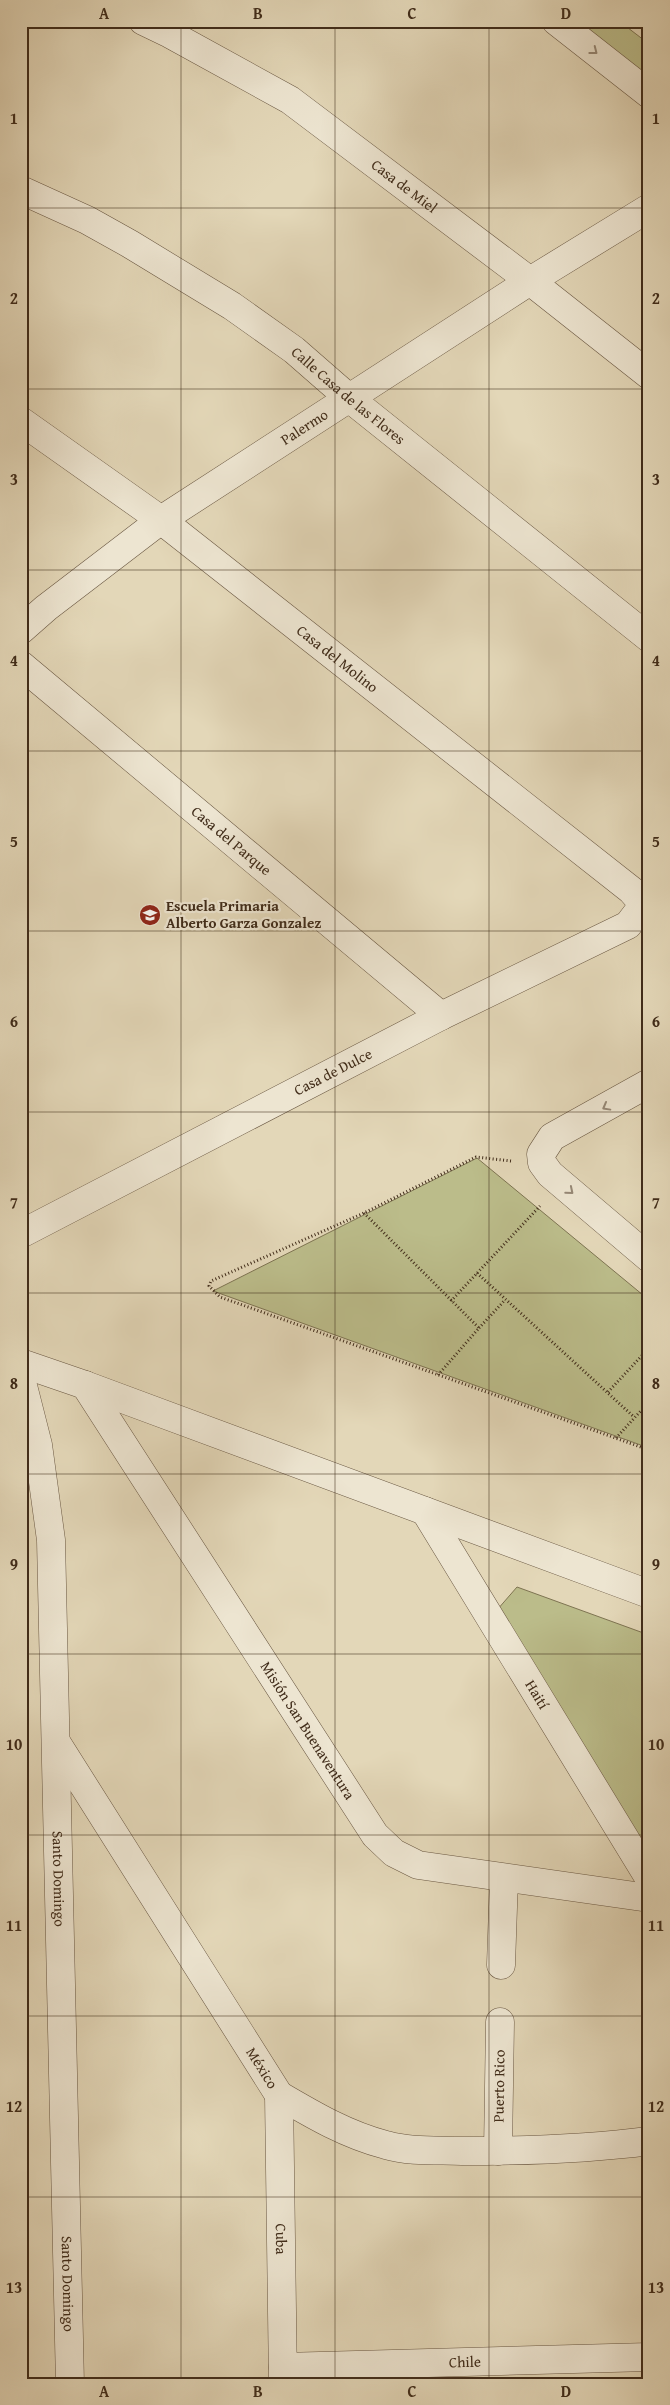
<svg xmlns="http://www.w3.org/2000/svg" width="670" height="2405" font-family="'Gentium Book Plus',serif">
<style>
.green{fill:#bbbc8a;stroke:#7e7452}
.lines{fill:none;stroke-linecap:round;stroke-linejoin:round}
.minor-casing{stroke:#695742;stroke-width:29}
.tertiary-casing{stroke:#695742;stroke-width:29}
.path{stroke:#402c1a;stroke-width:3;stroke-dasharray:1 2.5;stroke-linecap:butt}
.minor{stroke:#ede5d1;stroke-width:28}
.tertiary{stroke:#ede5d1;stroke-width:28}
.oneway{stroke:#968876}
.grid{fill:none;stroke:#402c1a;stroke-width:1;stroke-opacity:0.55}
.labels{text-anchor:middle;stroke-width:4.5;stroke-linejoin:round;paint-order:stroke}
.street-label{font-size:15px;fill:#402c1a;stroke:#ede5d1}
.poi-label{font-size:15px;font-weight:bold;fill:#402c1a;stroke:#ede5d1;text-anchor:start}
.neatline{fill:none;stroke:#402c1a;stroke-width:2}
.grid-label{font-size:16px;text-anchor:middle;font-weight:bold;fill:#402c1a}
</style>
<rect width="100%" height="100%" fill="#e3d7b8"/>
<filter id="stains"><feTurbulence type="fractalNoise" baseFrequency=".004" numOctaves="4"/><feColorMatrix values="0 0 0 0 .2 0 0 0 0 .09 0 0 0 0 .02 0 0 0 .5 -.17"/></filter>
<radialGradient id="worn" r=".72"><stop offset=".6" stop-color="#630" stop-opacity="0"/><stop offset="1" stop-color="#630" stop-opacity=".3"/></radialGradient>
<path class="green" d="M573,21h46l30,23v36z
M477,1158l172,142v148l-436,-157z
M517,1587l132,48v217l-152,-242z"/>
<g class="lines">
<g class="minor-casing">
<g id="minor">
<path id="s1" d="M143,21l27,13 120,66 240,181 119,94"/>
<path id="s2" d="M21,190l66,30 43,24 102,62 62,44 55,48 300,240"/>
<path id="s3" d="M21,421l140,99 470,370 7,8 3,10 -13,17 -187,91 -420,218"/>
<path id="s4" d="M21,630l25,-22 115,-88 369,-239 119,-73"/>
<path id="s5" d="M21,665l420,351"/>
<path d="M649,1083l-97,54 -11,17 1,9 8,11 99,84"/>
<path d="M21,1363l64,22 564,209"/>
<path id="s6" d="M21,1378l17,67 13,95 19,844"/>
<path id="s7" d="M85,1385l290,450 19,18 24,12 231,33"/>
<path id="s8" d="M425,1511l224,367"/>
<path id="s9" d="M58,1745l221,350c34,20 68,40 107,50 24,7 51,5 76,6 62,0 125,-2 187,-10"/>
<path d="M501,1965l3,-87"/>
<path id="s10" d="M279,2095l4,289"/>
<path id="s11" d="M498,2151l2,-129"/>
<path id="s12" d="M283,2367l366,-10"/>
</g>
</g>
<g class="tertiary-casing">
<path id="tertiary" d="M556,21l93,73"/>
</g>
<path class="path" d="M511,1161l-35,-4 -112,56 -153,68 -2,5 11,11 17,6 412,147
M364,1213l115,115 -41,47
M477,1273l157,144
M451,1301l89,-95
M479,1328l26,-28
M608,1392l41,-44
M616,1438l33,-36"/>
<use href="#minor" class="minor"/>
<use href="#tertiary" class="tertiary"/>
</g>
<defs><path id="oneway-chevron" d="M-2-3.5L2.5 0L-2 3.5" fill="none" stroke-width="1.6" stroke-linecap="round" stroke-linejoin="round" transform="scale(1.25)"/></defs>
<g class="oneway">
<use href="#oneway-chevron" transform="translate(594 51) rotate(38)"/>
<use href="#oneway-chevron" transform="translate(606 1107) rotate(151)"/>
<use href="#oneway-chevron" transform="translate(570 1191) rotate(40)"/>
</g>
<path class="grid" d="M181,21v2363M335,21v2363M489,21v2363M21,208h628M21,389h628M21,570h628M21,751h628M21,931h628M21,1112h628M21,1293h628M21,1474h628M21,1654h628M21,1835h628M21,2016h628M21,2197h628"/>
<defs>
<g id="school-disc" transform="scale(1.125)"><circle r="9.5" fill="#8f2418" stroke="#ede5d1"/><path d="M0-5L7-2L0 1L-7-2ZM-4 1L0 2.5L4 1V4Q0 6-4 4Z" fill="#fff"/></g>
</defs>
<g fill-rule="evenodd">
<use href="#school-disc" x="150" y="915"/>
</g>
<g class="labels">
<g class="street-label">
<text dy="5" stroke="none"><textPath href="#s1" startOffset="310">Casa de Miel</textPath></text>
<text dy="5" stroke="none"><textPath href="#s2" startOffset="388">Calle Casa de las Flores</textPath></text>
<text dy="5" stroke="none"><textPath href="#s4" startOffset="349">Palermo</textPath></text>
<text dy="5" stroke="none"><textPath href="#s3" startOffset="396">Casa del Molino</textPath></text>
<text dy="5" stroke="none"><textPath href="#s5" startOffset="274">Casa del Parque</textPath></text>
<text transform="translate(333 1072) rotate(-27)" y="5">Casa de Dulce</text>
<text dy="5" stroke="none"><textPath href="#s8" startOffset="215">Haití</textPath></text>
<text dy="5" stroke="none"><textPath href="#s7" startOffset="411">Misión San Buenaventura</textPath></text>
<text dy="5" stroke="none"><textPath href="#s6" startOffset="504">Santo Domingo</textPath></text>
<text dy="5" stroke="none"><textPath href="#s9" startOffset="382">México</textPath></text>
<text dy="5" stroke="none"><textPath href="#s11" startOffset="65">Puerto Rico</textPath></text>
<text dy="5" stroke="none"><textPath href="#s10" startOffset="144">Cuba</textPath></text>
<text dy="5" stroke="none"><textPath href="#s6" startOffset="909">Santo Domingo</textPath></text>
<text dy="5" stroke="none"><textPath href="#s12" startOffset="182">Chile</textPath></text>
</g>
<g class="poi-label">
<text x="166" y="911">Escuela Primaria<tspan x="166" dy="17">Alberto Garza Gonzalez</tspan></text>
</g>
</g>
<rect width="670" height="2405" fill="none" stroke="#e3d7b8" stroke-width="55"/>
<rect x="28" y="28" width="614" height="2350" class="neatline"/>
<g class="grid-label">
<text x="104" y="19">A</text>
<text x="258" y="19">B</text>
<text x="412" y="19">C</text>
<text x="566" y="19">D</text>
<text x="14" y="124">1</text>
<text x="656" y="124">1</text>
<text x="14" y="304">2</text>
<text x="656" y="304">2</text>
<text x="14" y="485">3</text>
<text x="656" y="485">3</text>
<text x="14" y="666">4</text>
<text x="656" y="666">4</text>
<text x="14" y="847">5</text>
<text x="656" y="847">5</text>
<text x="14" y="1027">6</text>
<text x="656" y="1027">6</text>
<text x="14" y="1208">7</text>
<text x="656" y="1208">7</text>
<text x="14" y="1389">8</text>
<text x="656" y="1389">8</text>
<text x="14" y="1570">9</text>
<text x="656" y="1570">9</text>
<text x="14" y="1750">10</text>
<text x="656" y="1750">10</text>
<text x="14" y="1931">11</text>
<text x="656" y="1931">11</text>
<text x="14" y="2112">12</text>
<text x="656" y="2112">12</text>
<text x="14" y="2293">13</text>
<text x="656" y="2293">13</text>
<text x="104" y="2397">A</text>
<text x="258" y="2397">B</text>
<text x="412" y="2397">C</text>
<text x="566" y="2397">D</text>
</g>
<rect width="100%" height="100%" filter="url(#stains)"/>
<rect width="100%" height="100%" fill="url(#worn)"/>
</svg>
